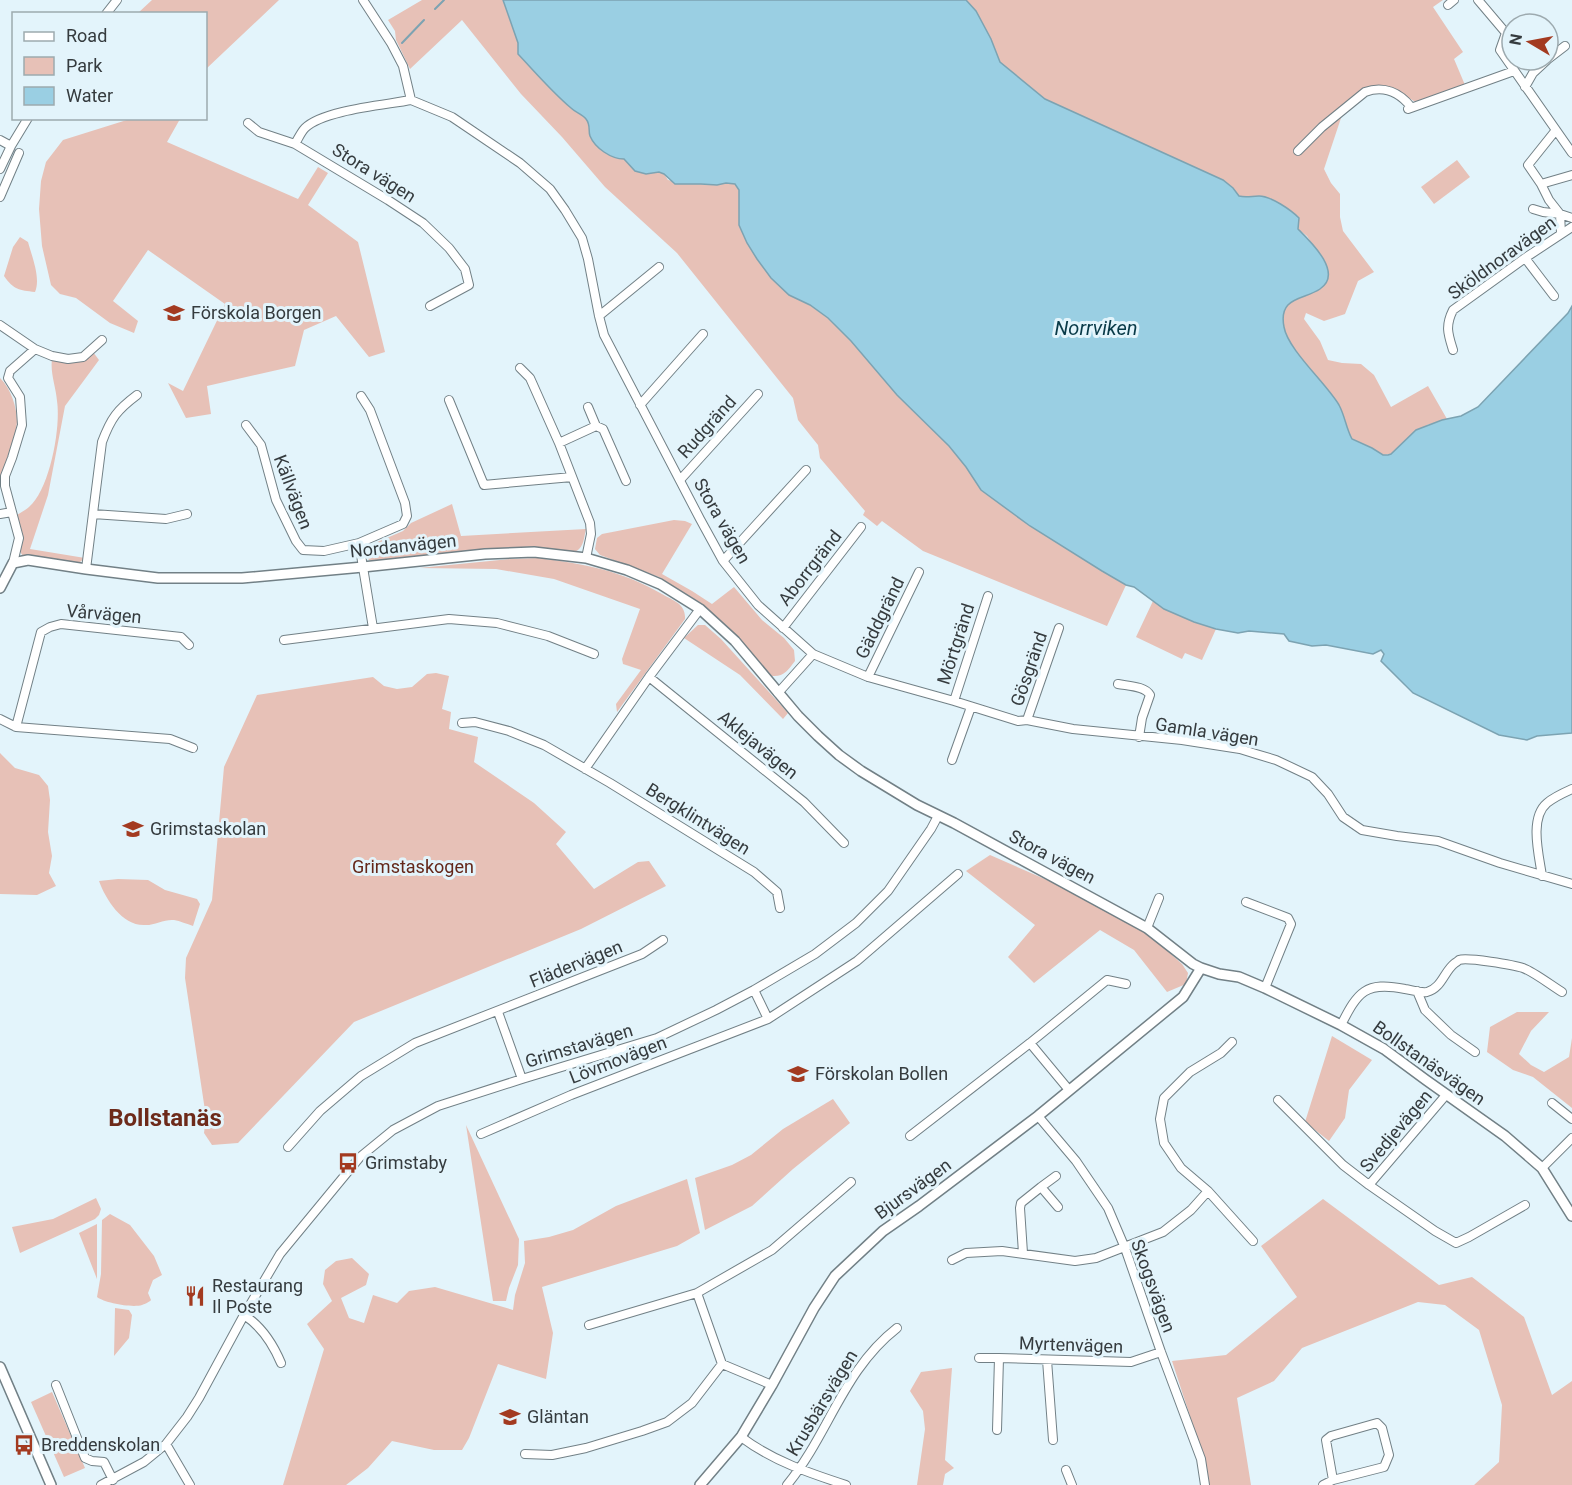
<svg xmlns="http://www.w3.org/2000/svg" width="1572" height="1485" font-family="Roboto,sans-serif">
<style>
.green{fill:#e7c1b7}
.water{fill:#9acfe3;stroke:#7ca3b2;stroke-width:1.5}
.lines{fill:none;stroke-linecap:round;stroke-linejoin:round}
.stream{stroke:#7ca3b2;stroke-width:2}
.minor-casing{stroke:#728086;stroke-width:10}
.tertiary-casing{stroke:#728086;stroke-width:12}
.minor{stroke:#fff;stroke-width:8}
.tertiary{stroke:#fff;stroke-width:9}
.labels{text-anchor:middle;stroke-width:6;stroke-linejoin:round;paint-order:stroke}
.street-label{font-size:18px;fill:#353b3e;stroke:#e3f4fb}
.poi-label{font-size:18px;fill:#353b3e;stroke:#e3f4fb;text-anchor:start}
.park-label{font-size:18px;fill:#642719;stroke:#e3f4fb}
.water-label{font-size:20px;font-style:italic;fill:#093a48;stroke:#e3f4fb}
.district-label{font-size:24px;font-weight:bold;fill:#6d2a1a;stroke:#e3f4fb}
</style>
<rect width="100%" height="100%" fill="#e3f4fb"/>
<path class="green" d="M152,0h127l-73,69v-55l-68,-1z
M422,0h81l15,43v11l55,56 13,8 4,8 39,37 6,8 11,3 13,-2 5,2 4,6 17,4h16l16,1 9,-2 9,1 4,6 1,35 7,18 10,16 14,19 57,40 23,23 46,54 52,51 17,21 15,23 49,36 96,59 -19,41 -184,-75 -41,-30 -5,5 -14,-11 2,-4 -45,-53 -2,-13 -20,-25 -5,-22 -116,-145 -72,-66 -43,-50 -41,-43 -59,-74 -52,49 -14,-29 -1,-9 -7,-11z
M966,0h477l-10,7 30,45 -9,7 11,26 -48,18 -21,-13 -23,-3 -28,19 -21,63 7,14 9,11v23l3,14 31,41 -16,9 -13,33 -21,7 -18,-8 -2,6 16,22 8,19 14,3 19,1 13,11 17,32 37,-21 19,33 -20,6 -36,29 -8,1 -31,-16c-3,-5 -4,-11 -7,-17 -4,-11 -12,-23 -18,-33 -13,-19 -53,-53 -43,-79 8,-20 47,-14 44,-41l-21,-33 -9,-7c0,-5 2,-10 -2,-14 -5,-6 -30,-19 -38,-19 -7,0 -12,2 -19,0l-6,-8 -10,-8 -178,-81 -45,-37 -9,-23 -15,-27z
M180,119l-13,23 131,57 20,-32 10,6 -20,32 50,37 27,110 -16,5 -33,-41 -32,14 -9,36 -88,20 4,28 -25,4 -18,-35 15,8 42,-87 -77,-54 -35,51 25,20 -4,12 -24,-10 -34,-25 -16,-4 -9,-9 -9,-39 -3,-37 2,-28 5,-19 17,-22 67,-21z
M1457,160l13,17 -36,27 -13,-17z
M20,237l8,5c4,15 13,36 7,50 -16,-2 -21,-2 -31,-16l9,-29z
M93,352l6,8 -34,46 -17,89 -18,54 55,9 -5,4 -4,2 -53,-8c-7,-9 -1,-11 -1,-20 0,-7 -3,-15 -5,-21 4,-3 9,-5 12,-8 21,-18 32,-80 28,-106 -1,-14 -7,-28 -5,-42z
M0,378c11,10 17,30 17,44 -1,16 -11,41 -17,56z
M452,504l9,32 125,-7c-2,8 -2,20 -12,23 -8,2 -32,-5 -41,-5 -54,1 -108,9 -161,15l-4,-3 -1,-8 1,-5 35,-15 8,-8z
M674,520l11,1 7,3 -30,50 30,17 20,13 22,-17 28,33 22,18 10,12 1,11c-7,9 -11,16 -23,15l-45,-50 -28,-24 -40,-25 -59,-22 -5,-6 2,-11 5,-4z
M538,558c47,6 82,12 124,36 12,7 24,10 23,25l-68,93 -1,-8 25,-34 -18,-6 -1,-5 18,-50 -86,-30 -58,-10 -77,-1 92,-9z
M1153,601c19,13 41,21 63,28l-14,31 -17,-7 -3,6 -46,-22z
M698,625h7l16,14 67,74 -5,6 -43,-44 -56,-37z
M436,673l13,3 -7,33 9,3 -2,17 29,8 -4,25 60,41 32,29 -10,12 38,45 44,-27 11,-1 17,25 -85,43 -227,93 -116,121 -26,2 -8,-12 2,-16 -21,-139 1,-20 26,-58 12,-133 33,-72 116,-18 11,9 13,3 15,-2 15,-13z
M0,753l15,15 24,7 9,11 2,14 -2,32 4,24 -3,17 7,13 -19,9 -37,-1z
M990,855l80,35 73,39 39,35 6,9 -2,11 -19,8 -33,-42 -34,-20 -66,53 -26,-26 27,-32 -69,-54z
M118,879l30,1 17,10 32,9 3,5 -7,22c-6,-2 -13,-5 -19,-6 -9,-1 -19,5 -28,5 -23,2 -40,-25 -47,-44z
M1517,1012h32l-18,19 -12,23 12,11 13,7 25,-15 3,-19v70l-39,-31 -20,-7 -26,-18 3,-25z
M1332,1036l40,24 -23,30 -4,28 -16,23 -24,-19z
M833,1099l17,24 -57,46 -41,37 -47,24 -10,-52 37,-13 19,-10 32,-26z
M466,1125l53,114 -1,26 -9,23 -3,13h-13z
M687,1179l13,54 -23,13 -135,41 11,46 -7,46 -48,-15 -29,74 -7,12h-28l-42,-9 -24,27 -22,17h-63l41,-136 -17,-25 25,-23 -9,-17 2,-14 11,-9 16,-3 17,16 -3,11 -25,13 8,20 15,5 9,-28 24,8 12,-12 26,-4 78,23 2,-15 10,-32 -1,-22 25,-4 24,-7 43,-24z
M96,1198l5,11 -2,6 -4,4 -75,34 -8,-26 41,-8z
M1323,1199l116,86 33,-8 52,40 28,78 20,-14v104h-98l25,-23 3,-57 -23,-75 -34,-25 -27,-3 -116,46 -28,33 -37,17 14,87h-42l-6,-29 -31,-95 54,-6 71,-58 -36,-51z
M110,1214l20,11 24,31 8,19 -9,5 -5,13 3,7c0,1 -8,5 -9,5 -10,3 -37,-2 -45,-8l4,-23 1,-54z
M97,1224v55l-18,-46z
M115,1308l14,2 3,5 -3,23 -15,18z
M952,1368l-7,92 9,8 -9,6 -2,11h-26l8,-56 -2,-18 -13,-20 11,-19z
M52,1392l33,76 -21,9 -33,-75z"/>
<path class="water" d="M503,0h463l10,11 15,28 9,23 45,37 178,81 10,8 6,8c7,2 13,0 20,0 12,0 32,14 40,22l-1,11c12,12 46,44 22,60 -16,11 -42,7 -36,38 4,23 42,56 55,78 6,11 7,23 13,34l20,9 11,7h5l3,-1 25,-24 26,-10 19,-4 17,-9 90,-94 4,-7v427l-35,3 -10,4 -28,-5 -86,-42 -32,-32 3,-7 -3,-4 -8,4 -47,-9 -14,1 -23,-5 -5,-7 -35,-3 -11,2 -22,-4 -22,-7 -30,-13 -30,-22 -8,-2 -24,-14 -72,-45 -49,-36 -15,-23 -17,-21 -52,-51 -46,-54 -23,-23 -18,-13 -21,-10 -18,-17 -14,-19 -10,-16 -8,-18v-35l-4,-6 -9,-1 -9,2 -16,-1h-26l-11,-10 -5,-2 -13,2 -11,-3 -11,-12c-13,0 -29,-11 -34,-23 -2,-5 1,-11 -4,-17 -4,-5 -11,-7 -15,-11 -19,-16 -36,-36 -53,-54v-11z"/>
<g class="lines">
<path class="stream" d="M435,9l9,-9
M402,43l22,-23"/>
<g class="minor-casing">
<path id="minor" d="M363,0l28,43 12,23 8,34 41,17 68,46 30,26 15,21 17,28 6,21 11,57 5,19 96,184 23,42 35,44 55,49 -35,39
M1478,0l28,33 -6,17 72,103
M1448,5l6,-5
M106,14l11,-14
M1548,59l17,-13
M1525,87l8,-14 14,-13
M1408,109l106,-38
M248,123l11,9 36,12c3,-5 6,-12 10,-16 18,-18 80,-23 106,-28
M1556,130l-28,35 13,19 8,16 11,14 12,4
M0,140l11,6
M295,144l93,56 35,23 26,25 16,21 4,16 -39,21
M1298,151l24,-24 43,-35c19,-7 35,1 46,15
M0,169l11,-23 17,-28
M1541,184l31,-9
M0,197l19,-44
M1533,209l10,3 17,2 1,19
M1525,258l29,38
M599,316l60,-49
M0,325l35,24 17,7 16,3 15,-2 19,-17
M1453,350c-5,-16 -8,-24 0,-40l72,-52 47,-31
M520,368l10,10 29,65 31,80 1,11 -5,24
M449,400l35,85 88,-8
M640,405l63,-71
M588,407l8,19
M246,425l15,20 15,55 20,41 7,9 21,1 35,-8 44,-19 4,-8 -2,-13 -35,-93 -9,-14
M559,443l37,-17 7,3 23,52
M680,480l78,-86
M0,514l12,-2
M93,514l73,5 21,-5
M359,543l14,85
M723,561l83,-91
M13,563l6,-25 -14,-52v-10l7,-18 10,-33 -2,-28 -12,-19 2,-7 25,-22
M86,569l16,-127c9,-24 15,-32 35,-47
M783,628l78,-101
M284,640l165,-21 48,4 51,13 46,18
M813,654l55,23 86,24 64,20 9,-1 46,9 109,11 58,9 16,5 20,6 36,17 16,17 15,23 19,13 35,6 41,5 62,22 72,21
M649,677l155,125 40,41
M868,677l51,-105
M1118,684c10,2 27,2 32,11l-8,23 -3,19
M954,701l34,-105
M0,719l16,8 154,12 23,9
M1027,720l32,-92
M462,723l13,-1 34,9 35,14 66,38 144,89 23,20 3,16
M16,727l25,-95 9,-5 11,-3 120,13 8,8
M952,760l19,-53
M585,769l64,-92 51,-68
M1542,876c-3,-21 -13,-58 5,-73 7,-6 16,-10 25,-14
M1246,902l42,16 3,6 -26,64
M1147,928l12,-30
M754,990l14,29
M1417,991l8,19 26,25 24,17
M498,1012l24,67
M1341,1025c17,-33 24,-44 64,-36 7,1 15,4 22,3 15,-4 17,-21 28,-29 2,-1 3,-2 4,-3 8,-3 55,5 64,8 11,4 29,18 39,24
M1030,1043l39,47
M1446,1095l-77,90 66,46 21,12 13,-6 56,-32
M1278,1100l65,65 26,20
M1552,1103l20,16
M1038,1116l38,45 32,47 17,40 36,104 40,107 4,26
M481,1134l90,-39 197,-76 89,-58 101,-87
M910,1136l120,-93 77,-63 19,4
M288,1147l32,-36 41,-35 54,-33 227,-89 21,-14
M1542,1168l30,-30
M1041,1187l15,-11
M1208,1191l45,50
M1023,1253l-3,-45 1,-5 20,-16 17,20
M952,1260l14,-7 36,-2 73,10 21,-3 67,-26 28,-22 17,-19 -27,-23 -17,-25 -4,-24 4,-21 26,-26 31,-19 11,-11
M244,1315c17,11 29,29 37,48
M589,1325l108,-32
M979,1358h20l132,4 30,-10
M1047,1360l6,80
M722,1364l-25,-71 75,-43 79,-68
M56,1385l29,73 7,3 12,1 9,18
M997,1430l2,-72
M741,1437c32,24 68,36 105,48
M166,1444l24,41
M525,1454l27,1 34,-7 56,-17 25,-9 25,-19 30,-39 50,21
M1066,1470l6,15
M101,1485l43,-23 22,-18 21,-27 12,-19 45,-83 36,-61 80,-97 33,-27 45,-24 84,-27 135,-41 59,-28 38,-20 61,-36 41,-31 32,-32 43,-62 7,-13
M787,1485c42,-51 56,-115 110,-157
M1323,1485l10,-5 51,-13 5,-12 -7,-27 -5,-5 -46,13 -5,4 7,40"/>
</g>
<g class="tertiary-casing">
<path id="tertiary" d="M0,588l13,-25 15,-3 58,9 72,9h84l121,-11 122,-13 49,-2 52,6 41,12 33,14 40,25 35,32 63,75 20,20 21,19 22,16 56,34 37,18 193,105 46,36 8,4 18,6 20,3 26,11 76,37 43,24 42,31 79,56 37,32 30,48
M0,1367l51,118
M700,1485l41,-48 31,-52 42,-77 21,-32 48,-45 36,-25 119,-90 145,-119 18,-29"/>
</g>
<use href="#minor" class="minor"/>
<use href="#tertiary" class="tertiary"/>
</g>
<defs>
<g id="school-bare" transform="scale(1.62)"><path d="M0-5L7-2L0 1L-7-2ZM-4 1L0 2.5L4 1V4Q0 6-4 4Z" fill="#a33a20" stroke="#e3f4fb" stroke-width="2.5" paint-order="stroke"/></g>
<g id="bus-bare" transform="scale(1.62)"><path d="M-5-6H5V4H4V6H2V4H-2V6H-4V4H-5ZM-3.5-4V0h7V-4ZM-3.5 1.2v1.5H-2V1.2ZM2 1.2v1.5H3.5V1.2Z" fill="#a33a20" stroke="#e3f4fb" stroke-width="2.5" paint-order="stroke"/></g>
<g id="restaurant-bare" transform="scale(1.62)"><path d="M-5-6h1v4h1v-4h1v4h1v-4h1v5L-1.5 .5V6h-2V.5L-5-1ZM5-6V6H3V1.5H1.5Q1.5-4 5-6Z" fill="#a33a20" stroke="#e3f4fb" stroke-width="2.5" paint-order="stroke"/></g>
</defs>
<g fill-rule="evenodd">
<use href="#school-bare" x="174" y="313"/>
<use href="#school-bare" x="133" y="829"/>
<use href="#school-bare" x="798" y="1074"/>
<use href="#bus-bare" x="348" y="1163"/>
<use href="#restaurant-bare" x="195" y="1296"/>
<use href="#school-bare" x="510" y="1417"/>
<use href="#bus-bare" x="24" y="1445"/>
</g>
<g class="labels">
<g class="street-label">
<text transform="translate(374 173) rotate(32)" y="6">Stora vägen</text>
<text transform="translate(1502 258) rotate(-36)" y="6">Sköldnoravägen</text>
<text transform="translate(707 427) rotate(-48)" y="6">Rudgränd</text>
<text transform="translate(293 492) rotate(69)" y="6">Källvägen</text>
<text transform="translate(722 521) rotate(60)" y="6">Stora vägen</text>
<text transform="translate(403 546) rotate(-6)" y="6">Nordanvägen</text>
<text transform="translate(810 568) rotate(-52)" y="6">Aborrgränd</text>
<text transform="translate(104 614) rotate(5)" y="6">Vårvägen</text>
<text transform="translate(880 618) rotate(-64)" y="6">Gäddgränd</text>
<text transform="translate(956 644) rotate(-72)" y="6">Mörtgränd</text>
<text transform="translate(1029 669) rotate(-71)" y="6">Gösgränd</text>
<text transform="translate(1207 732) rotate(9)" y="6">Gamla vägen</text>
<text transform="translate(758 745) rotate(39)" y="6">Aklejavägen</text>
<text transform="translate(698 819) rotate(32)" y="6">Bergklintvägen</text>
<text transform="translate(1052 857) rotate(28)" y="6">Stora vägen</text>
<text transform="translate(576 964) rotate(-22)" y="6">Flädervägen</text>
<text transform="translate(579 1046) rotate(-17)" y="6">Grimstavägen</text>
<text transform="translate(618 1060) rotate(-21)" y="6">Lövmovägen</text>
<text transform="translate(1429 1063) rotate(35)" y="6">Bollstanäsvägen</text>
<text transform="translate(1396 1131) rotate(-50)" y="6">Svedjevägen</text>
<text transform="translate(913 1189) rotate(-36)" y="6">Bjursvägen</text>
<text transform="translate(1153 1286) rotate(70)" y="6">Skogsvägen</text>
<text transform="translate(1071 1345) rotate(2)" y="6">Myrtenvägen</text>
<text transform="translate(822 1403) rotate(-59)" y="6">Krusbärsvägen</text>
</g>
<g class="poi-label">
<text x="191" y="319">Förskola Borgen</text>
<text x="150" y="835">Grimstaskolan</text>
<text x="815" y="1080">Förskolan Bollen</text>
<text x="365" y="1169">Grimstaby</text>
<text x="212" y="1292">Restaurang<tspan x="212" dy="21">Il Poste</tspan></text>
<text x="527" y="1423">Gläntan</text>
<text x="41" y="1451">Breddenskolan</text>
</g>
<g class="park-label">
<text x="413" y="873">Grimstaskogen</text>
</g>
<g class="water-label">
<text x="1096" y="335">Norrviken</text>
</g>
<g class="district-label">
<text x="165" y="1126">Bollstanäs</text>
</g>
</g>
<rect x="12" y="12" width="195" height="108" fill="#e3f4fb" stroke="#9daaaf" stroke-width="1.5"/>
<rect x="24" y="32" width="30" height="9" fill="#ffffff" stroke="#9daaaf" stroke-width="1.5"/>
<text x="66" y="42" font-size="18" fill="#353b3e">Road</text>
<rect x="24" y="57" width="30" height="18" fill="#e7c1b7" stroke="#9daaaf" stroke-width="1.5"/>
<text x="66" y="72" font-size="18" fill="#353b3e">Park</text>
<rect x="24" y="87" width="30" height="18" fill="#9acfe3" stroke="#9daaaf" stroke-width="1.5"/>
<text x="66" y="102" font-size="18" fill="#353b3e">Water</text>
<g transform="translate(1530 42) rotate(280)"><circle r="28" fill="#e3f4fb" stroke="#9daaaf" stroke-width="1.5"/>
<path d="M0-4.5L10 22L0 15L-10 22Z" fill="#a33a20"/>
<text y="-9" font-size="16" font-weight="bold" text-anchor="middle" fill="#353b3e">N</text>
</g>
</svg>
